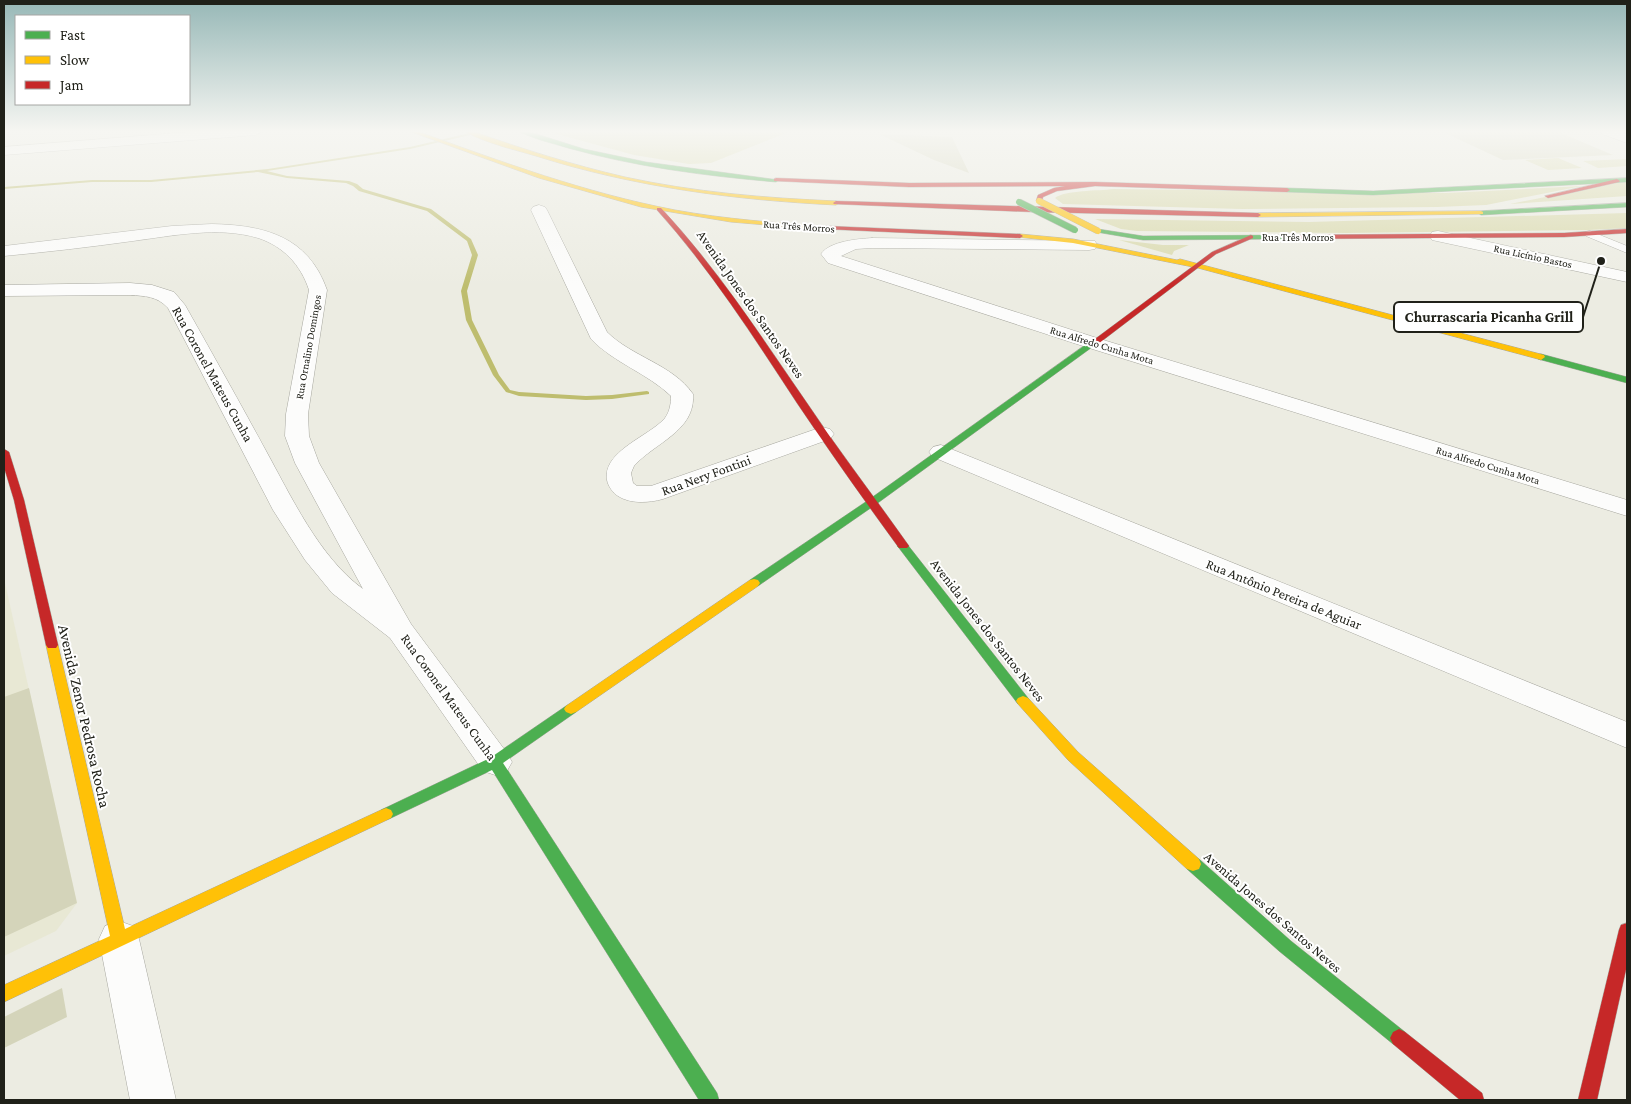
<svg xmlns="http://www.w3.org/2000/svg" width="1631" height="1104" font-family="'Crimson Pro',serif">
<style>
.built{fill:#e8e8d4}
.green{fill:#d9d9ad}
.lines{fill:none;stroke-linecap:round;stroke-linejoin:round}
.stream{fill:#bebd6e;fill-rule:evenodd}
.building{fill:#d4d4ba}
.lane-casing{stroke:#a7a79f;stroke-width:1}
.street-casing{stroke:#a7a79f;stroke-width:1}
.fast-casing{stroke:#a7a79f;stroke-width:1}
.slow-casing{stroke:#a7a79f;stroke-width:1}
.jam-casing{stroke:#a7a79f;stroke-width:1}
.lane{fill:#fcfcfb;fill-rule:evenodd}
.street{fill:#fcfcfb;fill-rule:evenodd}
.fast{fill:#4caf50;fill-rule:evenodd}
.slow{fill:#ffc107;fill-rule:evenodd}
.jam{fill:#c62828;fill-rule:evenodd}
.fast-bridge-casing{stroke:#a7a79f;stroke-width:7;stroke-linecap:butt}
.slow-bridge-casing{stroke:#a7a79f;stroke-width:7;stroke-linecap:butt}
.fast-bridge{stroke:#4caf50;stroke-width:6}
.slow-bridge{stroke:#ffc107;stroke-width:6}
.labels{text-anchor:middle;stroke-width:4;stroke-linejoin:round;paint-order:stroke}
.far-street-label{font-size:11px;fill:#202119;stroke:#fff}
.street-label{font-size:14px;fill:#202119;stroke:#fff}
.near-street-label{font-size:16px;fill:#202119;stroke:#fff}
.leader{fill:none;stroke:#202119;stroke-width:2}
.callout-dot{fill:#202119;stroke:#fff;stroke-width:2}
.callout{fill:#fff;stroke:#202119;stroke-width:2}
.callout-label{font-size:15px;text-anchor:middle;font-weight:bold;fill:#202119}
</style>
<rect width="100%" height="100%" fill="#ecece2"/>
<path class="built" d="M5,583l72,320 -21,28 -52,25v-372z"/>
<path class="green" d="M546,131h245l-80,32 -22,1 -55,-9z
M1558,158l24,10 -34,2 -23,-10z
M1627,159v7l-29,2 -15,-7z
M1627,182v14l-117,8 105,-21z
M1582,186l-96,19 -49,2 -195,2 -179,-5 -8,-6c10,-8 44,-7 58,-9l333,4z
M1627,213v15l-39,2 -242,3 -209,-2 -16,-2 -26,-10 214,3z
M1119,240l44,5h26l-15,6 -2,4z"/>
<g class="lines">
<path class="stream" d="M478,131h9l-77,18 -143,22 20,5 62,5 8,3 6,5 68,20 40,30 7,16 -11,36 5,29 27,55 11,15 9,2 67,4 26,-1 35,-4 2,1v2l-37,5 -26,1 -67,-4 -13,-4 -13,-17 -27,-55 -5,-29 11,-36 -5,-14 -40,-30 -68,-20 -6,-5 -7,-3 -59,-5 -29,-6 -107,10h-59l-88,7v-2l88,-7h59l117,-11 142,-22z"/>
</g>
<path class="building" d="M1441,131h115l57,24 -110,5z
M879,134l73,3 17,36 -35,-13z
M29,688l48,215 -73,34v-240z
M62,988l5,29 -63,31v-31z"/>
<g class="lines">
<g class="lane-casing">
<path id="lane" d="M1590,231l37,15v7l-41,-17 -1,-2 1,-2z"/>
</g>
<g class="street-casing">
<path id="street" d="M202,131h60l-6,4 -252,20v-8z
M1601,131h18l8,3v9l-25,-9z
M539,205l6,2 2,3 60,122c25,25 65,32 86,62 3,37 -39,49 -59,72l-3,7 2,10 4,3h14l171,-59 8,2 4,5 -4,5 -167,60c-14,4 -33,5 -45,-3 -5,-3 -10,-10 -11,-16 -5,-29 43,-44 58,-62 5,-7 6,-15 6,-22 -24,-23 -57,-33 -80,-57l-60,-129 2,-3z
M212,224c52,1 96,12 115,66l-19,124 1,22 10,27 92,161 96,129 5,9 -5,9 -12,4 -12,-4 -93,-133 -58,-45 -27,-33 -32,-50 -105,-202c-11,-12 -23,-12 -38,-13l-126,1v-11l126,-2 22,2 22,7 11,13c27,48 54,96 80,144 26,47 54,108 98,140l-68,-126 -10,-27 1,-22 23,-124c-8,-25 -26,-44 -51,-52 -40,-12 -86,-2 -125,3 -43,6 -86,11 -129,15v-10l168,-20z
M1438,231l189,41v10l-195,-42 -2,-4 2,-4z
M872,238l223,3 2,4 -2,4 -6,1 -217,-2 -16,1 -15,7 259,83 527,161v16l-541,-169 -258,-84 -7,-9c9,-13 37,-15 51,-16z
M941,445l686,277v26l-694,-291 -4,-5 4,-5z
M119,921l14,5 6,13 37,161h-46l-31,-161 6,-13z"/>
</g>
<g class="fast-casing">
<path id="fast" d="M518,131h9l57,18 62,13 133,18 -3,2c-70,-6 -140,-15 -208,-34 -16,-5 -35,-9 -50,-17z
M1627,178v4l-254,13 -86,-3 -3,-2 3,-2 86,3z
M1627,203v4l-146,8 -3,-2 3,-2z
M1098,229l45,7 147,-1 3,2 -3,2 -147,1 -47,-8 -1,-1z
M1088,343h6l1,2 -220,160 -117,81h-8l-2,-3 2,-3 117,-79z
M1541,354l86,23v6l-89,-24v-4z
M903,543l4,1 121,154 2,3 -2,3h-10l-119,-156 -2,-2 2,-2z
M571,704l5,2 2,3 -2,3 -73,51 214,330 2,7h-20l-207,-330 -101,48 -5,2 -5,-2 -2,-4 2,-4 109,-52 76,-52z
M1193,857l6,2 92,82 114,91 3,6 -3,6 -6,3 -6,-3 -114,-93 -92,-82 -2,-5 2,-5z"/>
</g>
<g class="slow-casing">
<path id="slow" d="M409,131h8c85,31 169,62 258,79 50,9 101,13 151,16l3,2 -3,2 -95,-8 -90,-15 -102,-29z
M464,131h8c51,18 101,34 153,46 69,15 140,21 211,24l3,2 -3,2c-102,-5 -202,-18 -300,-49 -24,-7 -51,-13 -72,-25z
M1481,211l2,1v2l-225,3 -3,-2 3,-2z
M1020,234l53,5 104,21 3,-1 364,96 1,2 -4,3 -3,-1 -340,-91 -125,-25 -55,-6v-2z
M754,579l4,1 2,3 -2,3 -182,126 -5,2 -5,-2 -2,-3 2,-3 184,-126z
M52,641l4,1 2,3 67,284 256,-119 5,-2 5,2 2,4 -2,4 -387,184v-17l106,-49 -64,-291 2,-3z
M1023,696l5,2 50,54 121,107 2,5 -2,5 -6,2 -6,-2 -119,-109 -50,-56 -2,-3 2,-3z"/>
</g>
<g class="jam-casing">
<path id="jam" d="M776,178l133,5 186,-1 192,6 3,2 -3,2 -192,-6 -38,5 -14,6 -1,4 -3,2 -3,-2 2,-6 16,-7 11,-2 -156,1 -135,-6v-2z
M1617,179l3,2 -1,1 -71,16 -3,-2z
M836,201l422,12 3,2 -3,2 -225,-5 -199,-8 -1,-1z
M657,208h4c57,61 101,130 148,198 32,48 67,93 100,140l-2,2h-8c-35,-48 -69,-96 -102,-145 -44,-67 -86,-133 -140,-193z
M826,226l194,8 3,2 -3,2 -196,-9 -1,-1z
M1627,229v4l-63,4 -274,2 -3,-2 3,-2 274,-2z
M1251,235l2,1v2l-37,16 -122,93h-6l-1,-2 125,-93z
M4,449l5,3 15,48 34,145 -2,3h-8l-2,-3 -32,-145 -10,-33z
M1627,923v42l-30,135h-19l41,-170 2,-5z
M1399,1029l6,3 77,61 2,7h-24l-67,-56 -3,-6 3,-6z"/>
</g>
<use href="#lane" class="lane"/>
<use href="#street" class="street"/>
<use href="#fast" class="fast"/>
<use href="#slow" class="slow"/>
<use href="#jam" class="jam"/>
<g class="fast-bridge-casing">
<path id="fast-bridge" d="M1019,202l56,28"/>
</g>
<g class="slow-bridge-casing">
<path id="slow-bridge" d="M1039,201l59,30"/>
</g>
<use href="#fast-bridge" class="fast-bridge"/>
<use href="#slow-bridge" class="slow-bridge"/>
</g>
<linearGradient id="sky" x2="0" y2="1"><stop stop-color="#97b8b7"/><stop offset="0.46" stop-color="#f6f6f2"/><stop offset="1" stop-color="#f6f6f2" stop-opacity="0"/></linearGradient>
<rect width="1631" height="286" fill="url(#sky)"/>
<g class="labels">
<g class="far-street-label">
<text transform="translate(799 226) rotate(4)" y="4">Rua Três Morros</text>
<text x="1298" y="241">Rua Três Morros</text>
<text transform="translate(1533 256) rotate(12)" y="4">Rua Licínio Bastos</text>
<text transform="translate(1102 345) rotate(17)" y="4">Rua Alfredo Cunha Mota</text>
<text transform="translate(308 347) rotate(-80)" y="4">Rua Ornalino Domingos</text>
<text transform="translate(1488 465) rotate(17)" y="4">Rua Alfredo Cunha Mota</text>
</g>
<g class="street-label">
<text transform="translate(751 304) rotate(55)" y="5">Avenida Jones dos Santos Neves</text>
<text transform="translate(213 374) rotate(61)" y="5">Rua Coronel Mateus Cunha</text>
<text transform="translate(706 475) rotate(-20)" y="5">Rua Nery Fontini</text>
<text transform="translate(1284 594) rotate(22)" y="5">Rua Antônio Pereira de Aguiar</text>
<text transform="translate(988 630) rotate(52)" y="5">Avenida Jones dos Santos Neves</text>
<text transform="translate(449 697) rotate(54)" y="5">Rua Coronel Mateus Cunha</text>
<text transform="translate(1273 912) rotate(41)" y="5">Avenida Jones dos Santos Neves</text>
</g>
<g class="near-street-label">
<text transform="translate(85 716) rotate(77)" y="6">Avenida Zenor Pedrosa Rocha</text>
</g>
</g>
<path class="leader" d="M1601 261L1583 317"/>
<circle class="callout-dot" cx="1601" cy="261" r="5"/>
<rect class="callout" x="1394" y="302" width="189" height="30" rx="5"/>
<g class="callout-label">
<text x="1489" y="322">Churrascaria Picanha Grill</text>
</g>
<rect width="1631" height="1104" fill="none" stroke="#202119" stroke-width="10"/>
<rect x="15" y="15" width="175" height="90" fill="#ffffff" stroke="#a6a6a3"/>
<rect x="25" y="31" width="25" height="8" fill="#4caf50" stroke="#a6a6a3"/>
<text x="60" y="40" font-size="15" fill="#202119">Fast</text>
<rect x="25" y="56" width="25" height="8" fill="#ffc107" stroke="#a6a6a3"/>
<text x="60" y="65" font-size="15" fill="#202119">Slow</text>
<rect x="25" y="81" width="25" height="8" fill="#c62828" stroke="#a6a6a3"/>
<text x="60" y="90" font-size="15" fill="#202119">Jam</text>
</svg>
